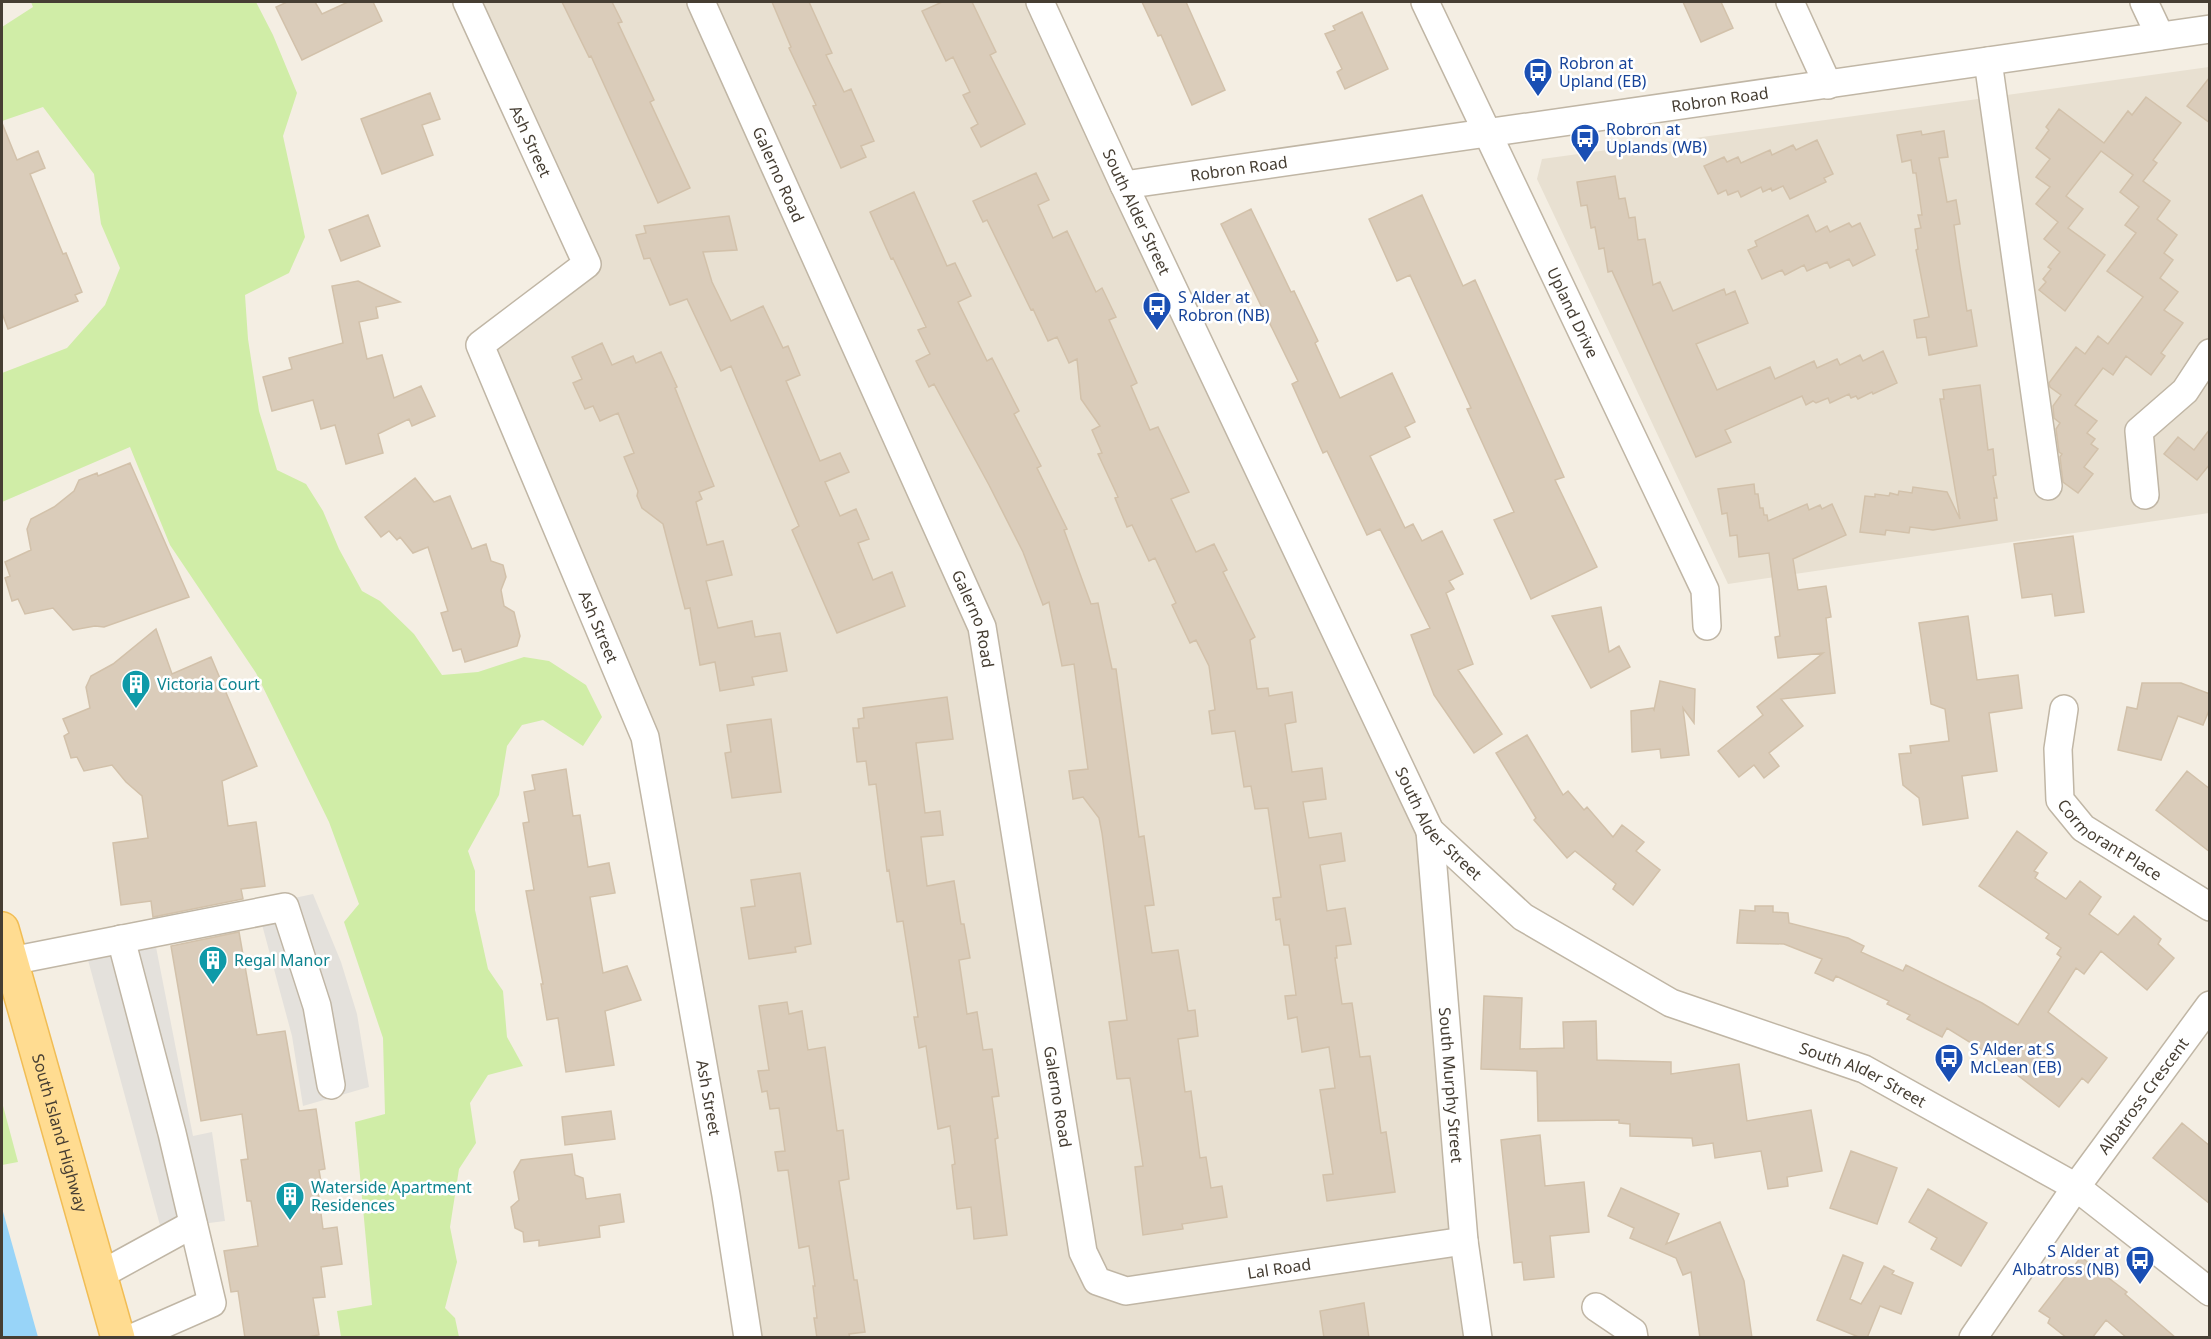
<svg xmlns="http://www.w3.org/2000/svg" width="2211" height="1339" font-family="'Noto Sans',sans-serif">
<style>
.residential{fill:#e8e0d1}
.green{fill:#d0eda7}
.parking{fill:#e4e1dc}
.water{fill:#98d4f8}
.building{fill:#daccba;stroke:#d2c1aa;stroke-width:1.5}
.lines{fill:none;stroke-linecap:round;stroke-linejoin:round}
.minor-casing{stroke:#c0b6a5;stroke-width:30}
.major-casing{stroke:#f1bd54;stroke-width:36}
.minor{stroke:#fff;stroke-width:27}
.major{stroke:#ffdc91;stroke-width:33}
.labels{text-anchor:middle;stroke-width:5;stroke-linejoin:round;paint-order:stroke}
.transit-label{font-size:16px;fill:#164399;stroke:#fff;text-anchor:start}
.street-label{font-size:16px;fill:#463e33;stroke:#fff}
.culture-label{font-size:16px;fill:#0d838f;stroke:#fff;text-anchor:start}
</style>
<rect width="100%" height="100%" fill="#f4eee3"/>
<path class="residential" d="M463,2h583l382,829 45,506h-721l-103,-599 -169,-393 107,-81z
M2209,67v446l-481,71 -191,-405 5,-20z"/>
<path class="green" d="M31,2h225l17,33 24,58 -14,43 22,101 -16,36 -44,22 3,44 11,72 18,59 29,14 17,27 16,38 23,42 18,10 34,33 28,41 36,-3 46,-15 25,4 37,24 16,32 -19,29 -40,-26 -21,5 -15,21 -8,49 -31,56 7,20v39l13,59 15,22 4,46 16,29 -35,9 -18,28 6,40 -17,26 -9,58 7,35 -12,46 10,10 4,19h-118l-4,-26 35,-6 -17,-183 30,-8 -2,-76 -39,-116 15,-18 -30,-82 -73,-149 -86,-128 -40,-98 -128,55v-129l65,-25 38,-43 15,-37 -19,-44 -7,-50 -51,-67 -41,14v-94l31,-20z
M2,1102l16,60 -16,3z"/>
<path class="parking" d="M313,894l28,68 16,52 12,73 -66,19 -11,-70 -35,-130z
M156,947l37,189 19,-4 13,89 -64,8 -73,-269z"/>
<path class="water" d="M2,1208l36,129h-36z"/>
<path class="building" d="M287,2h28l7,12 26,-12h25l9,19 -80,39 -26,-53z
M562,2h50l10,20 -4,1 36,77 -4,2 40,86 -32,15 -67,-147 -2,1z
M772,2h37l23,51 -6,2 18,37 7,-3 23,52 -13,5 5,11 -25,11 -28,-62 3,-1 -27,-57 2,-1z
M942,2h30l24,50 -6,3 35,69 -44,23 -10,-19 7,-4 -15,-29 7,-3 -17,-35 -7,4 -24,-50z
M1142,2h44l39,88 -33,15 -31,-70 -3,1z
M1683,2h38l12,26 -32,14z
M1362,12l26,57 -43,20 -8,-17 5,-3 -17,-35 10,-4 -2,-4z
M2210,77v46l-23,-17z
M430,93l10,26 -18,6 11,30 -51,19 -21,-55z
M2146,97l35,26 -28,37 4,3 -14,18 27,20 -13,18 20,16 -13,18 9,7 -13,18 18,14 -14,18 19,13 -22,30 4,3 -14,19 -25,-19 -13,19 -10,-7 -28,37 22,16 -10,12 8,6 -4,5 7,5 -14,18 9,7 -15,19 -15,-11 -3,-25 2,-3 -3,-2 -3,-23 4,-6 -6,-5 -1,-12 8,-11 -11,-8 -1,-4 27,-36 9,7 13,-18 10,8 35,-47 -36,-26 29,-38 -11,-8 14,-18 -19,-15 13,-17 -32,-24 -35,45 17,13 -15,19 37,27 -40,56 -26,-21 7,-8 -3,-3 8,-10 -3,-2 12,-15 -16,-13 14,-17 -22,-18 14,-17 -14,-10 14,-18 -14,-11 13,-18 -3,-3 13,-18 45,34 24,-32 4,4z
M2,123l15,37 21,-9 7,17 -15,6 33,80 3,-1 16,39 -7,3 3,6 -70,28 -6,-16z
M1921,131l1,4 22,-4 4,26 -9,1 8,44 9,-2 4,24 -6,1 6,42 7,44 4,-1 6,36 -48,9 -3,-18 -9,1 -3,-18 15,-3 -13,-67 2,-1 -3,-20 6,-1 -3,-13h4l-6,-42h-3l-2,-13 -9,2 -5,-27z
M1817,140l16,34 -9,4 2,4 -36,17 -7,-13 -11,5 -1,-3 -8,4 -2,-5 -20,10 -3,-6 -10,4 -2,-5 -8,4 -14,-28 20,-9 3,5 11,-5 3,6 29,-13 2,5 21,-10 3,5z
M1036,173l13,27 -11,5 15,33 14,-7 29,61 6,-4 14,29 -7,3 28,63 -6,3 19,44 8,-3 31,65 -18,7 25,53 18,-8 13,26 -4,2 32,65 -5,3 7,49 11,-1 1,8 23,-4 4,30 -11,2 7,48 30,-4 4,31 -23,3 6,36 32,-5 4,28 -25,4 7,46 18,-3 6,36 -15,2 1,12h-2l7,46 10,-1 8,54 10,-1 11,77 5,-1 9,60 -68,9 -4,-26 10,-1 -13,-84 15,-2 -6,-41 -27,5 -5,-35 -9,2 -3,-23 11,-1 -7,-50h-5l-4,-26 -4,1 -3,-22 8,-1 -13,-89 -13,1 -4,-23 -7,1 -9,-56 -23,3 -3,-23 6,-1 -6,-44 -13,-26 -6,3 -18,-38 4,-2 -21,-45 -6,3 -17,-36 -5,2 -12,-29 3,-1 -20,-43 4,-1 -10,-23 8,-4 -19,-27 -4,-40 -8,4 -12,-26 -9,4 -15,-32 -2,1 -44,-90 -4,2 -10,-21z
M1615,176l4,23 6,-1 4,20 6,-1 3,23 7,-1 8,46 7,-3 13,29 51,-22 2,6 9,-4 13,32 -52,21 21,46 53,-23 5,12 39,-18 3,7 20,-9 3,6 20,-10 3,6 20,-10 14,32 -24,11 -1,-2 -14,7 -2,-3 -5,2 -2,-4 -19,9 -2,-5 -12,5 -3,-2 -7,4 -4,-9 -77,34 6,12 -35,15 -84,-186 -4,1 -4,-24 -5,1 -4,-22 -4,1 -4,-23 -6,1 -4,-24z
M914,192l33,74 8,-3 16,33 -13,6 29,59 5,-3 27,53 -5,3 27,52 -4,2 30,61 -3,1 27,74 7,-1 14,66h4l23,168 5,-1 10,69 -9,1 7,47 26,-3 10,61 7,-1 3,26 -20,3 7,53 6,-1 9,67 6,-1 5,31 11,-2 5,31 -45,7 1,5 -40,6 -8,-68 8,-1 -13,-88 -13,1 -8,-57 18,-2 -25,-187 -3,-15 -16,-21 -10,2 -4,-28 19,-2 -14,-105 -12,2 -13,-64 -6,3 -20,-53 -34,-67 -55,-101 -5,3 -13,-26 14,-7 -12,-24 8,-3 -33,-69 -2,1 -21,-47z
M1422,195l41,91 12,-6 89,197 -9,3 42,87 -66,32 -37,-79 20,-8 -47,-103 4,-1 -61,-133 -13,6 -28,-62z
M1251,209l40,83 3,-1 24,50 -3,2 25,55 52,-25 23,49 -10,5 5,10 -40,19 35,72 8,-4 9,17 20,-10 21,43 -14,7 5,8 -8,4 27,71 -15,6 44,64 -28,19 -40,-58 -23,-60 19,-7 -50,-99 -13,6 -40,-84 -4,2 -31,-69 6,-3 -77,-157z
M368,215l12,31 -39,15 -12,-31z
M1808,215l8,17 11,-6 3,6 19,-9 3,4 8,-4 15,32 -22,11 -4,-7 -19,9 -3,-6 -20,9 -3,-6 -19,10 -3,-5 -20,9 -14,-29 9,-4 -2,-5z
M729,216l8,34 -34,2 9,30 19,39 32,-15 20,42 5,-2 12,29 -14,6 34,80 20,-8 9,19 -24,10 15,34 16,-7 13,30 -11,4 15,37 19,-8 13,34 -68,27 -45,-103 7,-4 -68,-160 -10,5 -34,-72 -17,6 -20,-47 -6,1 -8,-24 10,-2 -2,-7z
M358,281l42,21 -24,5 2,11 -19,4 8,37 15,-4 12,43 27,-12 14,30 -23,10 -3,-7 -31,15 5,19 -37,11 -11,-39 -14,4 -8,-29 -41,11 -9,-34 29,-8 -3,-11 54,-15 -11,-57z
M602,343l10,22 21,-9 3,7 25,-11 16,35 -2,1 39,98 -15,6 3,7 -6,3 11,43 16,-4 9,34 -26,6 12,47 34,-7 3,16 25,-4 7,38 -35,6 2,8 -34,6 -5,-29 -15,3 -10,-57 -5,1 -22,-85 -21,-16 -5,-12 1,-5 -14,-34 10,-4 -16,-40 -18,8 -7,-15 -8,3 -12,-26 9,-4 -10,-22z
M1980,385l8,65 5,-1 3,26 -3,1 4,22h-3l3,22 -64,10 -23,-3 -1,6 -23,-3 -1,5 -25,-3 5,-36 10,1v-3l14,2 1,-3 8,2 1,-4 13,2 1,-6 34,5 13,27 -20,-120h4l-1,-9z
M2210,429v35l-13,16 -33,-26 14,-17 16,13z
M130,463l59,134 -85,30 -9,-1 -22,4 -20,-22 -28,6 -7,-15 -6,2 -7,-23 5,-2 -5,-14 26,-12 -4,-21 4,-10 23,-12 20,-16 5,-11 18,-7 1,3z
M415,478l19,24 16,-6 22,53 14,-5 5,17 12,4 3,12 -5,13 3,16 10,6 6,24 -3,10 -52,16 -4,-13 -8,2 -12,-38 7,-2 -20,-64 -15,6 -13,-16 -3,3 -8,-9 -8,6 -16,-20z
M1754,484l1,10h3l2,14h3l1,7h3l1,6 39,-17 2,6 11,-5 2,4 10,-5 14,31 -53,24 5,31 28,-4 5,31 -5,1 9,75 -54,6 22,27 -34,27 10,13 -15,12 -10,-13 -15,12 -21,-26 45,-36 -6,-8 66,-54 -45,5 -3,-21 5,-1 -11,-83 -30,4 -2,-22 -7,1 -3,-23 -5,1 -4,-25z
M2073,536l11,76 -29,4 -3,-22 -30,4 -8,-54z
M1601,607l8,45 10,-6 11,21 -39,21 -39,-72z
M1968,616l9,64 41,-5 4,33 -33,5 8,58 -35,5 6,42 -45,7 -4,-27 -16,-13 -4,-31 12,-1 -1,-7 39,-5 -4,-32 -14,-5 -12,-81z
M156,629l16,45 39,-17 46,109 -35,15 6,45 28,-4 9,64 -24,3 2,10 -90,18 -2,-16 -30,4 -8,-62 35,-5 -6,-42 -16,-14 -14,-17 -28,6 -7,-14 -6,1 -7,-22 5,-3 -6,-14 27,-11 -4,-21 5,-11 22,-12z
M1660,681l35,8 -1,34 -11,-15 6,47 -28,3 -1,-9 -28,3 -1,-41 22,-3 1,2z
M2142,683h39l29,11v14l-7,17 -25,-9 -17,44 -43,-10 9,-43 10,2z
M947,697l6,42 -37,4 9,70 15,-2 3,24 -22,2 6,49 27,-5 7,43h3l6,34 -11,2 8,54 10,-2 6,38 9,-1 7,47 -7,1 6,41 -3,1 12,96 -33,4 -3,-32 -14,2 -5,-44 3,-1 -5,-38 -12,3 -12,-83 -7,2 -5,-31h4l-15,-96 -6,1 -8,-52 -2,1 -11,-87 -7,1 -3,-24 -9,1 -4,-34h6l-1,-9 6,-1 -1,-10z
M771,719l10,73 -49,6 -7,-45 6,-1 -4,-27z
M1527,735l36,60 5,-4 16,19 3,-3 26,30 9,-12 22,17 -8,9 24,19 -27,35 -20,-16 3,-5 -41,-33 -8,7 -33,-38 2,-2 -40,-65z
M566,769l7,47 7,-1 8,52 21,-4 6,30 -25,4 13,76 24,-7 14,34 -36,11 9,54 -48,7 -8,-54 -11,2 -6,-36h2l-17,-93 8,-1 -11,-67 6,-1 -5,-30 11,-2 -3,-15z
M2187,771l23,18v63l-54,-42z
M2017,831l30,22 -13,18 4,2 -3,5 31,21 14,-18 21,16 -12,17 29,21 16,-19 27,23 -3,5 16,14 -27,32 -46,-39 -17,23 -8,-6 -28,44 59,46 -19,25 -6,-5 -23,29 -43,-33 2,-2 -71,-44 -5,9 -35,-18 3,-4 -23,-11 2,-3 -53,-25 -3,5 -18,-8 7,-14 -38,-15 -47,-1 3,-33 15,1v-5h18v6l15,1 1,10 59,15 16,8 -3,6 42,19 3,-6 76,38 36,22 43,-68 -4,-3 4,-6 -15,-10 3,-4 -70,-48z
M800,873l11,71 -16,3 1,5 -47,7 -8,-51 14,-2 -4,-26z
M239,932l18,103 28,-4 14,80 17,-2 9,60 -6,1 2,12 -4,1 6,46 14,-2 5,37 -21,3 4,30 -12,1 6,37 -17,3h-57l-7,-47 -7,1 -7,-41 34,-5 -7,-45h-4l-6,-41 7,-1 -6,-45 -41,7 -30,-175z
M1484,996l38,2 -2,51 44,-1 -1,-26 33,-1 1,39 74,2v12l68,-10 8,57 64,-11 11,61 -35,6 1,9 -20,3 -7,-38 -46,7 -2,-15 -20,3 -1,-8 -62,-2v-12l-11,-1v-3l-81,1 -1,-50 -56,-2z
M787,1002l2,12 13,-3 6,39 17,-3 12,84 6,-1 6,49 -10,2 15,99h3l8,52 -16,2 1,4h-33l-3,-20h3l-4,-32h2l-6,-40 -10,2 -11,-78 -10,1 -3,-19 10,-1 -6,-43 -9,1 -3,-18 -5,1 -4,-21 11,-1 -10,-64z
M611,1111l4,28 -50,6 -3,-28z
M2182,1123l28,23v58l-57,-46z
M1540,1135l5,51 39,-4 5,50 -39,4 4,41 -30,3 -2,-18 -8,1 -13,-123z
M1851,1151l46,17 -20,56 -47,-16z
M572,1154l3,21 8,3 3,21 34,-5 4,28 -25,4 1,11 -61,9v-6l-15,2 -1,-10 -8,-4 -4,-21 8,-7 -5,-28 7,-12z
M1621,1188l58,26 -13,30 54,-22 24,59 8,57h-52l-9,-66 -8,3 -7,-17 -46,-20 4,-10 -26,-12z
M1928,1189l59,34 -26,43 -30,-17 6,-11 -28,-16z
M1843,1255l20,8 -13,36 11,5 23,-38 10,5 -2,3 21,9 -12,31 -21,-8 -13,32h-6l-44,-18z
M2081,1257l46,35 -2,2 51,44h-49l-21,-18 -14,18h-25l-19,-15 2,-5 -11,-7z
M1364,1303l5,35h-45l-4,-27z"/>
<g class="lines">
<g class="minor-casing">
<g id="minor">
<path id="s1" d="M467,2l120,262 -107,81 165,392 81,458 22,143"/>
<path id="s2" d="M701,2l281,625 101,625 14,29 29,10 338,-50"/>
<path id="s3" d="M1040,2l84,183 306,646 93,86 148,86 193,66 212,118 134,105"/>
<path id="s4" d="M1425,2l280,588 2,36"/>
<path d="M1790,2l38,83"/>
<path d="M2144,2l16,34"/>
<path d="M1988,61l60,425"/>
<path id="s5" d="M1124,185l1086,-156"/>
<path d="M2145,495l-6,-64 46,-40 25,-38"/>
<path id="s6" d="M2064,709l-6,40 2,51 23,28 127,79"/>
<path id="s7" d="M1430,831l34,410 14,97"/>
<path d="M121,939l51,194 40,170 -80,35"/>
<path d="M11,961l274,-54 32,99 14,79"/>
<path d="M100,1275l93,-51"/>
<path d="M1596,1307l37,25 1,6"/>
<path id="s8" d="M1973,1338l103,-151 134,-182"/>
</g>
</g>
<g class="major-casing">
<g id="major">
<path id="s9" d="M2,929l116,409"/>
</g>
</g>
<use href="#minor" class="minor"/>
<use href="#major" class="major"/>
</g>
<defs>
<g id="bus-pin" transform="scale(1.5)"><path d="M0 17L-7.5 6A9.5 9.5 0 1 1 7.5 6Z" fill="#1a4fb4" stroke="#fff"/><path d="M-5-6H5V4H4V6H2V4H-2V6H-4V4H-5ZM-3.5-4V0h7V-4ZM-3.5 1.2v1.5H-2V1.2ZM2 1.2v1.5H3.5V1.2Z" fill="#fff"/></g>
<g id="building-pin" transform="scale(1.5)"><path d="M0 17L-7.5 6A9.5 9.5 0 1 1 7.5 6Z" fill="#0f9aa8" stroke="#fff"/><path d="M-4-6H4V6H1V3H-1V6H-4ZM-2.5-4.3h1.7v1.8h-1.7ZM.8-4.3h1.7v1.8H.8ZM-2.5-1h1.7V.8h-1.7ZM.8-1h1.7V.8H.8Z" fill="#fff"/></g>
</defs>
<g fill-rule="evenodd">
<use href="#bus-pin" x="1538" y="72"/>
<use href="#bus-pin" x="1585" y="138"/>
<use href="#bus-pin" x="1157" y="306"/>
<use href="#building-pin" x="136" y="684"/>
<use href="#building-pin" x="213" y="960"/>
<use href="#bus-pin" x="1949" y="1058"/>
<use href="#building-pin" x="290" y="1196"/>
<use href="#bus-pin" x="2140" y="1260"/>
</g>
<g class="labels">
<g class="transit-label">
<text x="1559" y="69">Robron at<tspan x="1559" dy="18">Upland (EB)</tspan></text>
<text x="1606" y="135">Robron at<tspan x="1606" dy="18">Uplands (WB)</tspan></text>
<text x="1178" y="303">S Alder at<tspan x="1178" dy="18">Robron (NB)</tspan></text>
<text x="1970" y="1055">S Alder at S<tspan x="1970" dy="18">McLean (EB)</tspan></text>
<text x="2119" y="1257" text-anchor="end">S Alder at<tspan x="2119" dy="18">Albatross (NB)</tspan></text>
</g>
<g class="street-label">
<text dy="6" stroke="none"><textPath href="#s5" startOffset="602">Robron Road</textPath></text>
<text dy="6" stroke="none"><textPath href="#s1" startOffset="153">Ash Street</textPath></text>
<text dy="6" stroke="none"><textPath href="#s5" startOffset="116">Robron Road</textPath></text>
<text dy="6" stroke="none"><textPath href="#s2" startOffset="189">Galerno Road</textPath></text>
<text dy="6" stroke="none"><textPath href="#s3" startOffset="231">South Alder Street</textPath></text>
<text dy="6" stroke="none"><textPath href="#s4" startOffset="344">Upland Drive</textPath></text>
<text dy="6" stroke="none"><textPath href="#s2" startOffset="675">Galerno Road</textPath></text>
<text dy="6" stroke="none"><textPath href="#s1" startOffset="728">Ash Street</textPath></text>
<text dy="6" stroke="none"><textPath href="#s3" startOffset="915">South Alder Street</textPath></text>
<text dy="6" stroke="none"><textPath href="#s6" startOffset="156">Cormorant Place</textPath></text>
<text dy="6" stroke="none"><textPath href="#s3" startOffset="1419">South Alder Street</textPath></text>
<text dy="6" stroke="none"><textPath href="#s7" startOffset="255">South Murphy Street</textPath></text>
<text dy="6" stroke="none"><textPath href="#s8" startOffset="296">Albatross Crescent</textPath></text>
<text dy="6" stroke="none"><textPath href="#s2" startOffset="1161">Galerno Road</textPath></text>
<text dy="6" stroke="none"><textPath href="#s1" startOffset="1214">Ash Street</textPath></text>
<text dy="6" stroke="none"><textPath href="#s9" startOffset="212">South Island Highway</textPath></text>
<text dy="6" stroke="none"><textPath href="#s2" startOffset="1536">Lal Road</textPath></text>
</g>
<g class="culture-label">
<text x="157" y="690">Victoria Court</text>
<text x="234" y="966">Regal Manor</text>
<text x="311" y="1193">Waterside Apartment<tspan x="311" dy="18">Residences</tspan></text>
</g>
</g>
<rect width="2211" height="1339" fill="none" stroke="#463e33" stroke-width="6"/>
</svg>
